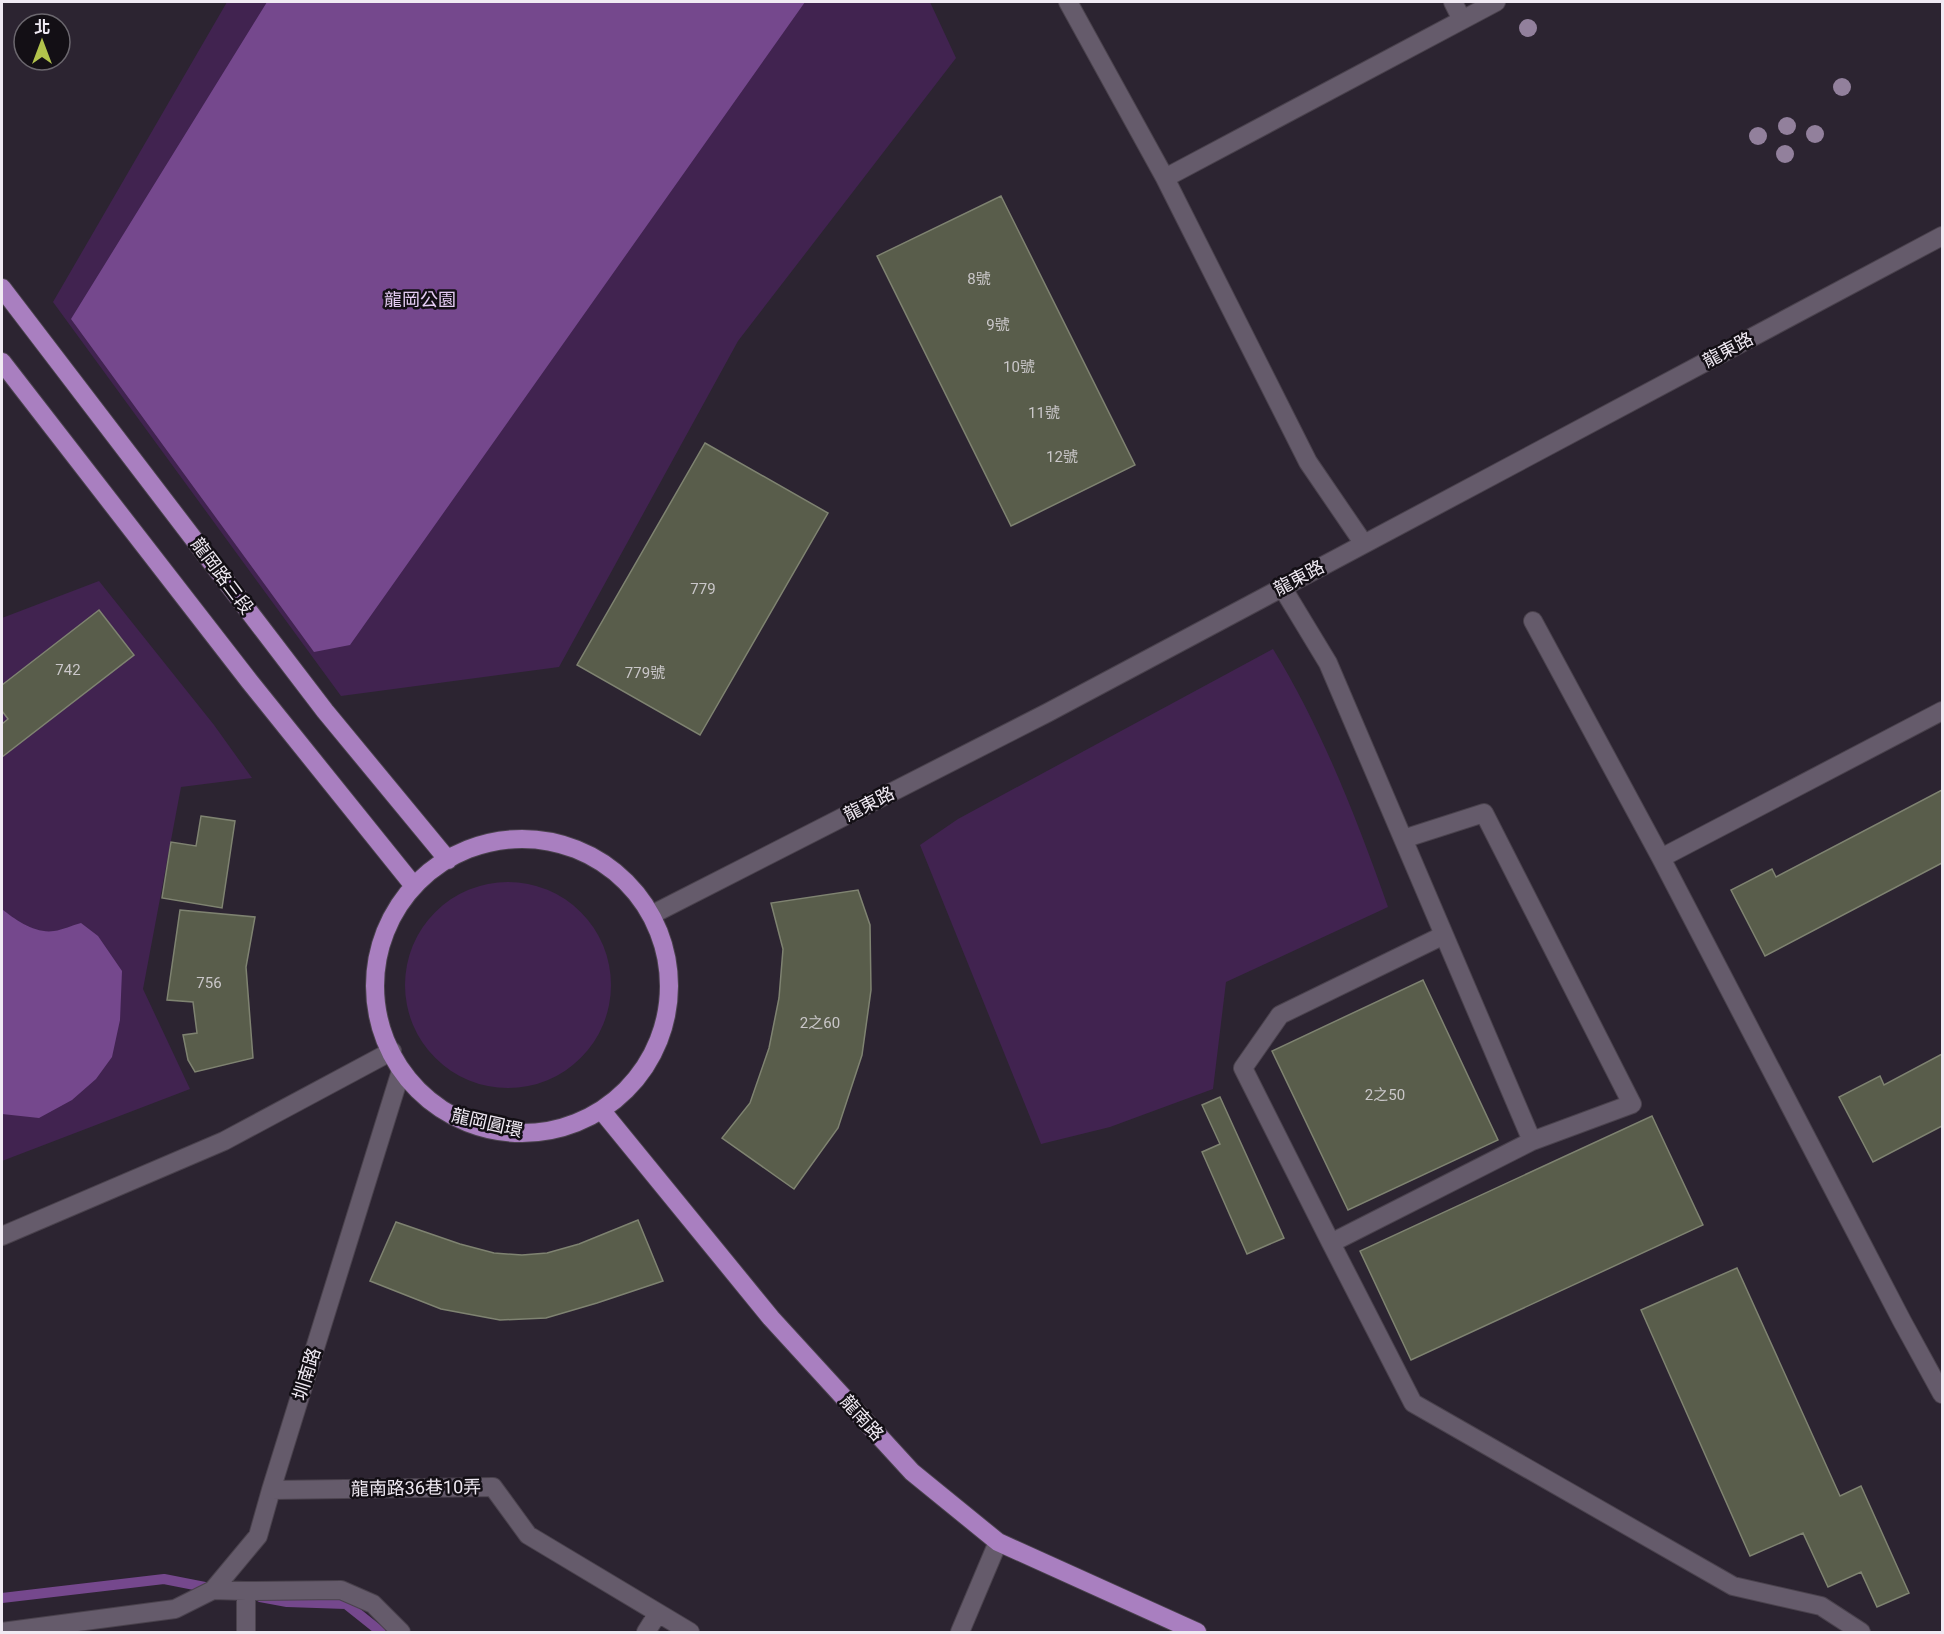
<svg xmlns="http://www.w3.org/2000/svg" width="1944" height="1634" font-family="Roboto,'Noto Sans TC',sans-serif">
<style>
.green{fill:#412350}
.water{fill:#75488d}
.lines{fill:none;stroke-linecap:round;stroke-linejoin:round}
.stream{stroke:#75488d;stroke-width:10}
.building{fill:#595d4b;stroke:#7f8371;stroke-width:1.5}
.minor-casing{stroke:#4a424d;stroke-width:20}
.major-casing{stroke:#4a424d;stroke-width:20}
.minor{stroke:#655b6b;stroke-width:18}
.major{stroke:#a97fc0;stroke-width:18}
.tree{fill:#92809c}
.labels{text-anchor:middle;stroke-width:5;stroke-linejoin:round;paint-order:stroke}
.number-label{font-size:15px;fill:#cac7c9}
.park-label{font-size:18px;fill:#e5ccf3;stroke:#130f15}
.street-label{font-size:18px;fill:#f0eaf3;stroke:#130f15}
</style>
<rect width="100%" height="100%" fill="#2c2431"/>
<path class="green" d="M227,2h703l26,56 -218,283 -179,326 -218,29 -288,-394z
M99,581l115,144 38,53 -71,9 -38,202 47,100 -188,72v-543z
M1273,649c49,80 84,170 115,258l-162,75 -13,107 -103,38 -69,17 -121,-299 38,-26z
M405 985a103 103 0 1 1 206 0a103 103 0 1 1-206 0Z"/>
<path class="water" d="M267,2h538l-455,643 -36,7 -243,-333z
M2,909c13,11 34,25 52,22 9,-1 18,-6 27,-8l17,13 24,35 -2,49 -8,37 -16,22 -24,21 -33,18 -37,-4z"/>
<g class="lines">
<path class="stream" d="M260,1597l27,5 59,2 35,28
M2,1598l162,-19 51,10"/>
</g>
<path class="building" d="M1001,196l134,269 -124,61 -134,-270z
M705,443l123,70 -128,222 -123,-70z
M99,610l35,45 -132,102v-33l6,-5 -6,-8v-26z
M1942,790v73l-177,93 -34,-66 41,-21 4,8z
M201,816l34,5 -13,87 -60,-10 9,-56 25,4z
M858,890l12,35 1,65 -9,65 -24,73 -44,61 -72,-51 28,-35 19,-55 10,-50 4,-49 -12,-46z
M180,910l75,7 -9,50 7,91 -58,14 -7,-12 -5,-25 14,-2 -4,-31 -26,-2z
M1423,980l75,160 -150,70 -76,-159z
M1942,1054v72l-69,36 -34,-65 41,-21 4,9z
M1220,1097l64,141 -37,16 -45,-102 18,-8 -18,-39z
M1652,1116l51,109 -292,135 -51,-109z
M638,1220l25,61 -66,22 -51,15 -46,2 -59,-11 -71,-28 26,-59 64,22 34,9 28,2 25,-2 32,-9z
M1737,1268l103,228 21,-10 48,107 -32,14 -16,-35 -33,15 -25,-54 -53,23 -109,-246z"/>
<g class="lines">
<g class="minor-casing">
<path id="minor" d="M1068,2l97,176 143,284 56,82
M1453,2l9,18
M1165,178l331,-176
M1282,587l46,76 204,478 -201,102 82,160 320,183 88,20 40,26
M1533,621l128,237 241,463 40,73
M1403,839l81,-26 148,291 -100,37
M1661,858l281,-147
M653,914l394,-201 895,-477
M2,1236l222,-95 168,-90
M1331,1243l-88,-175 37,-53 164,-80
M271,1490l222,-3 35,48 162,97
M213,1590l33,1v41
M246,1591l95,-1 32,14 28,28
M2,1632l173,-23 38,-19 45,-54 13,-46 129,-416
M646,1632l12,-19
M960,1632l38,-90"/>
</g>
<g class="major-casing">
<path id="major" d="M2,288l323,423 123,149
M2,362l248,320 164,204
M375 986a147 147 0 1 1 294 0a147 147 0 1 1-294 0Z
M602,1111l169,207 141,154 86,70 199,90"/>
</g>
<use href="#minor" class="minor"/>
<use href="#major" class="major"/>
</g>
<g class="tree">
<circle cx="1528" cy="28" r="9"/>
<circle cx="1842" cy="87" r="9"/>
<circle cx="1787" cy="126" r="9"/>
<circle cx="1815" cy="134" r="9"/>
<circle cx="1758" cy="136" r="9"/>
<circle cx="1785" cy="154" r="9"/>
</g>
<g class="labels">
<g class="number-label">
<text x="979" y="284">8號</text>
<text x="998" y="330">9號</text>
<text x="1019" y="372">10號</text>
<text x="1044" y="418">11號</text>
<text x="1062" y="462">12號</text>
<text x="703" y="594">779</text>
<text x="68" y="675">742</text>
<text x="645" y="678">779號</text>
<text x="209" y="988">756</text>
<text x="820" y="1028">2之60</text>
<text x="1385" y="1100">2之50</text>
</g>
<g class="park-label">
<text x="420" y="306">龍岡公園</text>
</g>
<g class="street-label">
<text transform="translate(1728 350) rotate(-28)" y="6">龍東路</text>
<text transform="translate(222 576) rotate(53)" y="6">龍岡路三段</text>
<text transform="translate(1299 578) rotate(-28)" y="6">龍東路</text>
<text transform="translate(869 804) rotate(-27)" y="6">龍東路</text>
<text transform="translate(487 1123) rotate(13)" y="6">龍岡圓環</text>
<text transform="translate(307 1374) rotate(-73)" y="6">圳南路</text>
<text transform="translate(862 1418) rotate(48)" y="6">龍南路</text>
<text transform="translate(416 1488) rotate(-1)" y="6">龍南路36巷10弄</text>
</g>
</g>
<rect width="1944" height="1634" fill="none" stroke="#f0eaf3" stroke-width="6"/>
<g transform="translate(42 42)"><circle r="28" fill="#130f15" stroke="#6b676e" stroke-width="1.5"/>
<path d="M0-4.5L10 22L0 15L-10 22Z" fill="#b2c34c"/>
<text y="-9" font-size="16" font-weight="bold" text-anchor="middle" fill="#f0eaf3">北</text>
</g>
</svg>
